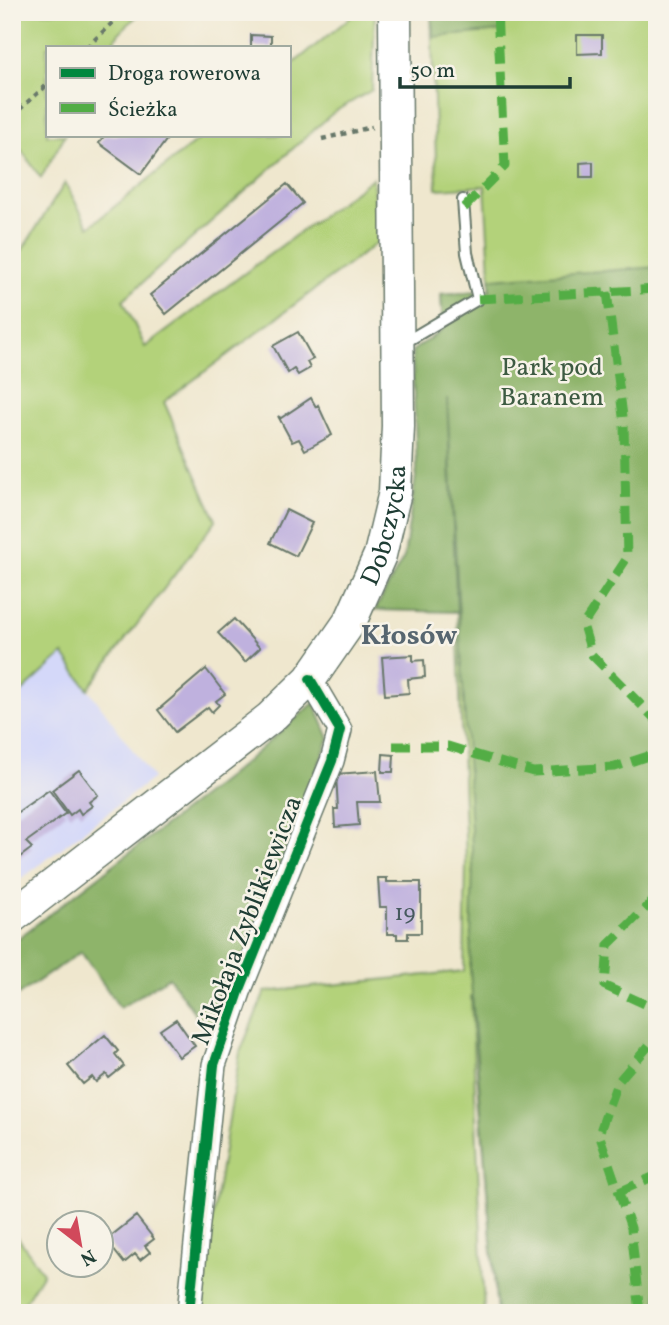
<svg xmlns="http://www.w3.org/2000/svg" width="669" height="1325" font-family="Vollkorn,serif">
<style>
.built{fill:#d4d8f9}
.green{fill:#b3d27a;stroke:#698857;stroke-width:2}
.forest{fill:#8eb46a;stroke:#56784f;stroke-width:2}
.building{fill:#bfb1de}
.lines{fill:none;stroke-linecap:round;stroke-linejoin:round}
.service-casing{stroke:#68786a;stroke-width:14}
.minor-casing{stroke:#68786a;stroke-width:26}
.secondary-casing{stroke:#68786a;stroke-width:35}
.path{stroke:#68786a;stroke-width:4.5;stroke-dasharray:5 5;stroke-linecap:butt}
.service{stroke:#fff;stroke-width:10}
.minor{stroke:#fff;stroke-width:23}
.secondary{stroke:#fff;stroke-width:32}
.quiet{stroke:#52ad45;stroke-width:9;stroke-dasharray:18 9;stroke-linecap:butt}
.cycleway-casing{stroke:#f7f3e8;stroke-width:15}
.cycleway{stroke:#00873e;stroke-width:10}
.labels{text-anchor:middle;stroke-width:5;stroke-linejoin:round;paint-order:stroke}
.number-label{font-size:23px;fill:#475a5e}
.park-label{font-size:26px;fill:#3d5b42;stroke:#f7f3e8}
.street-label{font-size:26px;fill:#1f3d34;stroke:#f7f3e8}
.neighbourhood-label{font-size:28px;font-weight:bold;fill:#576670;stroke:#f7f3e8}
</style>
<rect width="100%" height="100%" fill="#f7f3e8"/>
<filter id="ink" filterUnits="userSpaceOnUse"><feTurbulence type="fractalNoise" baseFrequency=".0143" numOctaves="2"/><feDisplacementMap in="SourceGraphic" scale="14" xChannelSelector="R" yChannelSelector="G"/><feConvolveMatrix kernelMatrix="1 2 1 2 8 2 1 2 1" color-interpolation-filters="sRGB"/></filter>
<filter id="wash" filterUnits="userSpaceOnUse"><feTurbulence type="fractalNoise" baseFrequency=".00686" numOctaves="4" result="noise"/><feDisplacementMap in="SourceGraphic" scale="28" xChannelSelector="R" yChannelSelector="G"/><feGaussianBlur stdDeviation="1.57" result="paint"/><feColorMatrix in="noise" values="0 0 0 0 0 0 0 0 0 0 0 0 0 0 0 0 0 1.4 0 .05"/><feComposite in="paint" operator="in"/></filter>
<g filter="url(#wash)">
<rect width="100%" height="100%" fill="#efe7ce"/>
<path class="built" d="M63,654l90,124 -141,108v-185z"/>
<path class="green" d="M12,12h129l-22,21 -8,14h-64v88h18l-24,43 -29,-41z
M357,12h18l-3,78 -38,22 -211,188 22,47 228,-169 4,65 -213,159 52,118 -128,169 -25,-35 -51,47v-435l53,-83 24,44 115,-92h85v-68z
M431,12h226v1301h-160l-26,-317 13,317h-282l6,-67 32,-194 25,-60 199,-21 2,-109 -9,-250 4,-1 -20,-317 50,-4 -6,-104 -48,3z
M12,1229l31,44 -25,40h-6z"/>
<path class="forest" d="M432,12h72l-1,19 -70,6z
M657,267v1046h-160l-27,-344 3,-103 -26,-467 10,213 -82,-2 29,-53 13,-88 -5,-118 31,-22 -2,-35 49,-3v-12z
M314,703l15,35 -116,301 -44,-62 -49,31 -39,-56 -69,47v-56l217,-167z"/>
<g id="blocks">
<path class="building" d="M251,35l20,1v11h-20z
M577,35h25v18l-25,1z
M105,135h65l-29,39 -42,-31z
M593,162v15h-13v-14z
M287,184l16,19 -137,111 -16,-19z
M298,332l15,27 -6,3 3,6 -12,7 -4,-6 -6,4 -15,-27z
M311,398l5,9 2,-2 14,30 -27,15 -6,-11 -7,3 -14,-26 3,2z
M286,510l26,13 -16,33 -26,-13z
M234,619l26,29 -15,14 -27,-29z
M413,655v6l11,-1 1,17 -17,2 1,14 -24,2 -3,-38z
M206,669l19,25 -9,7 3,4 -7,7 -4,-5 -33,25 -17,-22z
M383,754l11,1 -1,17h-11z
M79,770l19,25 -9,7 3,4 -11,8 -3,-5 -8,6 -18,-25z
M377,771l3,31h-23l2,23 -24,2 -1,-18h4l-2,-35z
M49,790l17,23 -40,29 6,6 -20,15v-47z
M378,878h9v4h34v51h-13v6h-11v-5h-10v-27h-7z
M176,1019l19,27 -16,11 -19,-27z
M105,1035l13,16 -3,3 9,12 -15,12 -3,-4 -10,8 -4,-5 -9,7 -15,-18z
M136,1216l18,23 -9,7 5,6 -10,8 -5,-6 -11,9 -18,-23z"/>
</g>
</g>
<g filter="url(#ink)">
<use href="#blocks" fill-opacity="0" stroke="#68786a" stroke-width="2"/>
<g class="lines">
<g class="service-casing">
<path id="service" d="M402,344l76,-45 -11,-46 -4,-53"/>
</g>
<g class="minor-casing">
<path id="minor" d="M189,1313l25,-248 25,-73 93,-231 8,-31 -30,-51"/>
</g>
<g class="secondary-casing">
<g id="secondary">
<path id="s1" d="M12,917l258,-199 40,-39 41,-59 29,-65 15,-63 3,-66 -3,-414"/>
</g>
</g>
<path class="path" d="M87,47l37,-35
M12,116l35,-31
M322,139l50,-12"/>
<use href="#service" class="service"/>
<use href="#minor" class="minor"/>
<use href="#secondary" class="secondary"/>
<path class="quiet" d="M464,208l41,-42 -8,-154
M607,292l17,132 3,134 -44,67 9,30 65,66
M478,299l179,-10
M393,746h55l85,26 82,-5 42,-14
M657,897l-49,48 -3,41 51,23 1,8
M619,1192l38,-17
M640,1313l-9,-85 -32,-94 18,-51 40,-47"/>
<g class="cycleway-casing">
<path id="cycleway" d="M189,1313l25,-248 25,-73 93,-231 8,-31 -30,-51"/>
</g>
<use href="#cycleway" class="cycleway"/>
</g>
</g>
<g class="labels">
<g class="number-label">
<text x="405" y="920">19</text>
</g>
<g class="park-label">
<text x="552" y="375">Park pod<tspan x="552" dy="30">Baranem</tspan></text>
</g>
<g class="street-label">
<text dy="9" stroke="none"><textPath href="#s1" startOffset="555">Dobczycka</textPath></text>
<text transform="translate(246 920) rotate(-69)" y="9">Mikołaja Zyblikiewicza</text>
</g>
<g class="neighbourhood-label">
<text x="409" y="644">Kłosów</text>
</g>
</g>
<rect width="669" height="1325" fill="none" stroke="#f7f3e8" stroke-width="42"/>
<rect x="46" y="46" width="245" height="91" fill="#f7f3e8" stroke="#a1aaa0" stroke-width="2"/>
<rect x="60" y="68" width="35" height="10" fill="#00873e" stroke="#a1aaa0" stroke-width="2"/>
<text x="108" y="80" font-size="21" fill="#1f3d34">Droga rowerowa</text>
<rect x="60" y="103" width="35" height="10" fill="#52ad45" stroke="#a1aaa0" stroke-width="2"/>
<text x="108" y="116" font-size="21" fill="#1f3d34">Ścieżka</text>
<g transform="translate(80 1244) rotate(149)"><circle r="33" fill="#f7f3e8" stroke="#a1aaa0" stroke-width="2"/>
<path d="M0-5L12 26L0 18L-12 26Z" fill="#d1495b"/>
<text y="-10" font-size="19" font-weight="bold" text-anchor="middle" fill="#1f3d34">N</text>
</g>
<path d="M400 77v10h170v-10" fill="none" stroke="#1f3d34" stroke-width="3.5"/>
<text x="410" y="77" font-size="21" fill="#1f3d34" stroke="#f7f3e8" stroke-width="5" paint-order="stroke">50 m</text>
</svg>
